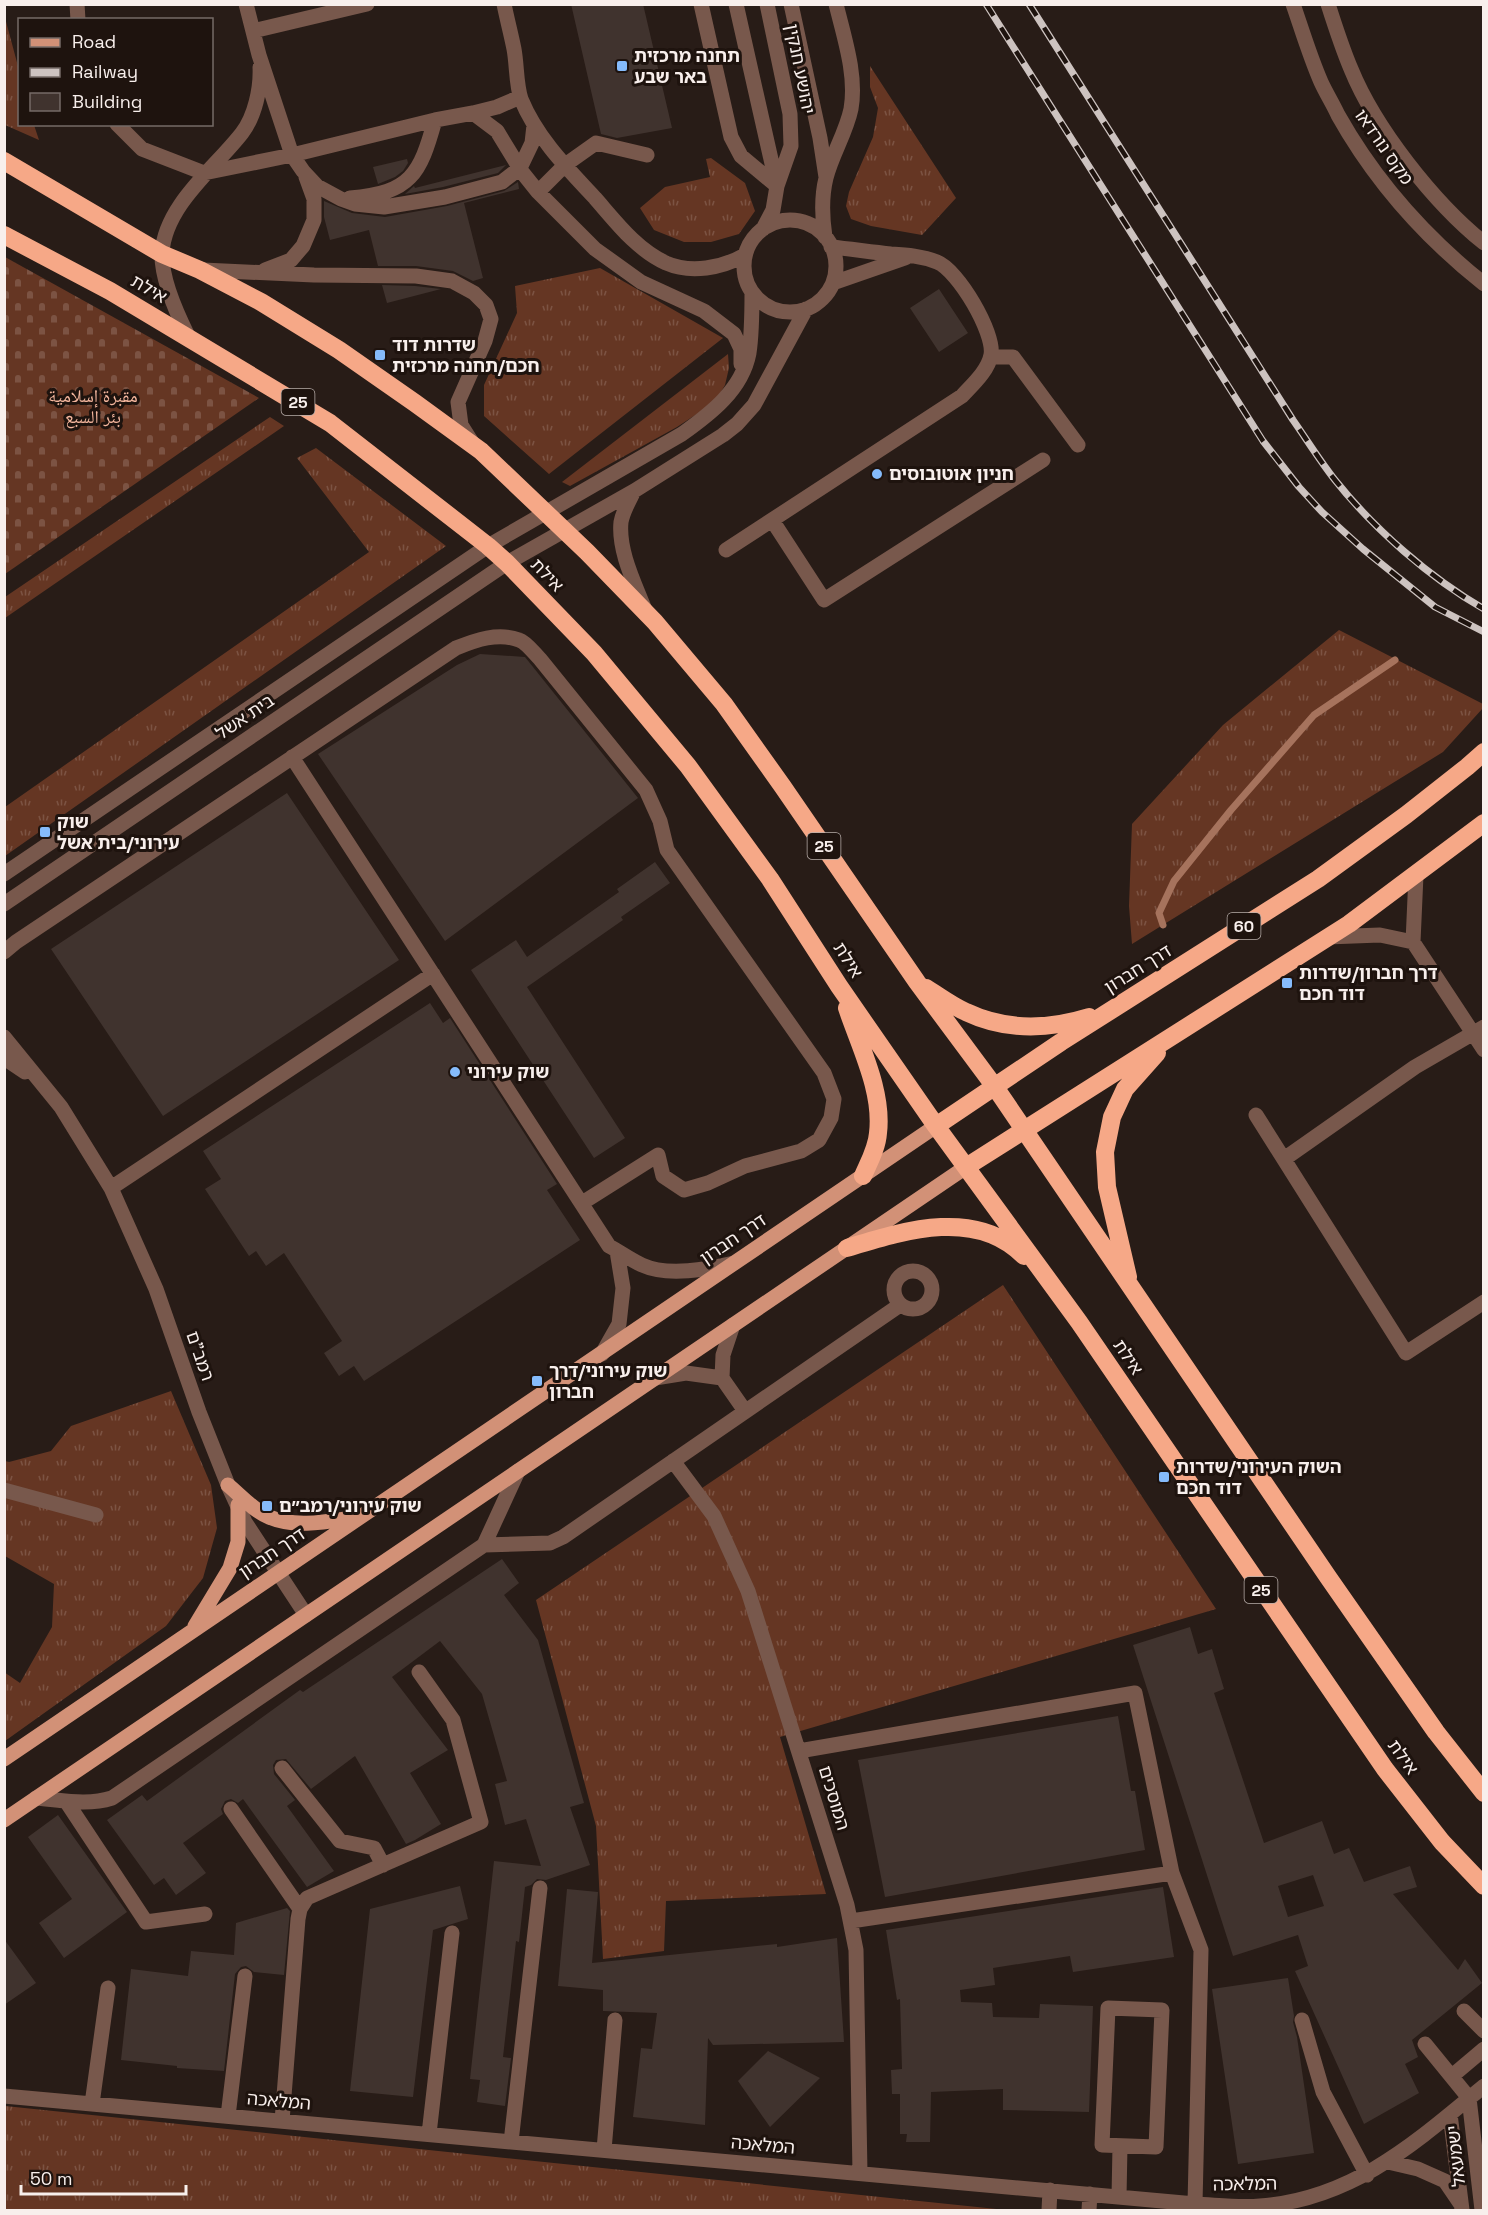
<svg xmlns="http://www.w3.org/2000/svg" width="1488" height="2215" font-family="'Space Grotesk','Noto Naskh Arabic','Noto Sans Hebrew',sans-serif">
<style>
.grass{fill:url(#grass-tufts)}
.cemetery{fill:url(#cemetery-stones)}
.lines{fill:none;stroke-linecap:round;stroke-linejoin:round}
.stream{stroke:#a6735d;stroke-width:7}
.building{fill:#40332e;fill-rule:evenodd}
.minor{stroke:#78584c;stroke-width:15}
.major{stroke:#d29177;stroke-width:15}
.highway{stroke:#f6a887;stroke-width:18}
.rail-casing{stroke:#cdc3c0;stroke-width:7}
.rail{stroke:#1e130e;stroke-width:4.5;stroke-dasharray:14;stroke-linecap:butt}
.poi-dot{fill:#85bbfb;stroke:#1e130e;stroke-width:2}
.labels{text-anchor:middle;stroke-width:6;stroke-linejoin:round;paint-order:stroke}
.shield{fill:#1e130e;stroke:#b7ada9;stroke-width:1.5}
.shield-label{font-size:16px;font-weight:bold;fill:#f8efec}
.poi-label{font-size:18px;font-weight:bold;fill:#f8efec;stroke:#1e130e;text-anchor:start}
.street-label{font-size:18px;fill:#f8efec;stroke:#1e130e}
.park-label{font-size:18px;fill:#f5b79e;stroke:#1e130e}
</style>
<defs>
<pattern id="grass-tufts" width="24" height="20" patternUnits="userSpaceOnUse" patternTransform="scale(1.5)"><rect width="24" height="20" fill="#653623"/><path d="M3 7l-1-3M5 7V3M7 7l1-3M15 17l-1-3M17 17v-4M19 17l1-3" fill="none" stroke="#7c5343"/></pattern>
<pattern id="cemetery-stones" width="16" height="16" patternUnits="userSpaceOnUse" patternTransform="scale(1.5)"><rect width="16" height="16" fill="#653623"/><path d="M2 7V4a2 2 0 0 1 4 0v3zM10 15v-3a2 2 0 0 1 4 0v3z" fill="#7c5343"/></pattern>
</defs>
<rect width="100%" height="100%" fill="#281c17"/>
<path class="grass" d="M4,14l15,56 1,54 14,1 5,15 -34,-15z
M870,66l86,132 -34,37 -51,-9 -20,-7 -5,-13 3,-14 24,-55 5,-29 -8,-21z
M711,158l34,25 10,28 -16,23 -28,8h-27l-30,-12 -14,-22 25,-21 45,-10 -4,-18z
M600,268l123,70 -174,136 -65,-58v-31l33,-72 -2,-27z
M728,354l1,14 -4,17 -10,17 -38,25 -107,59 -8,-4z
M270,417l14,9 -279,192v-21z
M316,448l130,98 -441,310v-49l364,-255 -72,-94z
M1339,630l144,74v4l-40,44 -311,192 -3,-38 3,-82 91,-99z
M1003,1285l213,324 -436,128 46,157 -160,7 -2,50 -61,8 -7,-133 -60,-226z
M171,1391l40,94 6,43 -14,50 -37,48 -161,115 -1,-69 16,11 32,-56 2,-43 -49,-28v-95l4,1 42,-11 20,-25z
M5,2106l1001,104h-1001z"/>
<path class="cemetery" d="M5,257l254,141 -254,176z"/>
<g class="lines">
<path class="stream" d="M1163,925l-4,-12 15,-32 57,-71 83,-95 81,-55"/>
</g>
<path class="building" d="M571,4h72l29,124 -55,10 -16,-4z
M407,159l1,4 -5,8 -8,6 -17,7 -5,-17z
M506,165l-8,8 -55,14 -38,7 9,-8 1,2z
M518,182l1,7 -55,14 19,75 -10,3 -20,-10 -37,-5h-38l-9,-36 -39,10 -6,-23v-16l28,12 33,4 62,-11 57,-15z
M382,285l33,1 26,3 -54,14z
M939,289l29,44 -29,19 -29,-44z
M480,654l45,3 113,141 -193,143 -127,-187 139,-89z
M287,793l112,167 -236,156 -112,-167z
M655,862l15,21 -49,34 2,3 -96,67 98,151 -31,20 -123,-188 45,-30 11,17 92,-65 -2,-3z
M430,1003l13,20 7,-5 107,166 -10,6 33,50 -216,141 -10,-15 -15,10 -15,-23 18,-12 -58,-88 -18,13 -10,-15 -7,5 -44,-67 16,-10 -18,-28z
M502,1559l17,24 -15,12 34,45 46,163 -14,4 20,58 -44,15 -9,-1 -6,6 -6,2 -6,55 -3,-1 -13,116 8,1 -6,48 -28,-4 3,-22 -10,-1 24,-218 47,5 -15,-47 -21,6 -10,-41 12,-3 -25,-87 -42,-53 -48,36 56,73 -38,23 31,51 -26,16 -9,4 -51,-88 -44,33 -25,-30 -10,1 -3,5 1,9 21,26 -8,6 47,65 -27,16 -64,-88 -5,4 -7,-4 -6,2 -4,8 2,5 -40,29 23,30 -30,22 -12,-17 -10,7 -47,-65 35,-25 5,6 153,-111 3,2z
M1190,1627l8,27 14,-5 12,40 -10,4 50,150 58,-22 12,33 15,-6 15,34 46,-16 7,21 -24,7 65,76 7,-11 17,24 -70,57 6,17 -13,7 14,29 -55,31 -69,-153 13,-5 -10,-31 -65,21 -100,-311zM1313,1875l11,31 -36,11 -10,-31z
M1118,1716l13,75h4l10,59 -260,47 -27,-137z
M58,1815l69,97 -63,46 -25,-35 33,-24 -44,-62z
M460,1886l8,33 -35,11 -20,167 -63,-6 20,-182z
M1163,1887l11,70 -101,15 -3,-16 -77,12 2,17 -35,5 1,12 31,1 1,14 46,1 1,-14 53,2 -4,106 -86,-2v-21l-72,3 -1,50h-24l1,-8h-7v-40h-8l-1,-24 11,-1 -2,-70 -3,1 -11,-70z
M567,1889l31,3 -6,71 185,-19v3l60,-9 7,104 -131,3 -5,-7 -3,87 -72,-8 8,-69 11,1 5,-36 -54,-2v-21l-45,-4z
M287,1908l3,3 -6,64 -30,-3 -8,-6 -5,1 -6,7 -11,97 -47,-3v-2l-56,-6 10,-91 57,7 3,-25 43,4 2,-32z
M4,1939l32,44 -32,22z
M1288,1978l6,38 -1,6 4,15 17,116 -76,11 -26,-175z
M768,2051l52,27 -50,49 -32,-46z"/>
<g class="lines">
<path class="minor" d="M77,4l1,16
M246,4l13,51 33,100 11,16 14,15 24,13 14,5 29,3 61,-10 57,-15 18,-14 12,-25 2,-18
M504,4c3,15 7,30 10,45 3,16 2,35 7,50 16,39 46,69 74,99 21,24 41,51 71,65 25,11 56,5 79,-8
M701,4l30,133 10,19 36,30
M736,4l41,182 -4,24 -10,19
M767,4l23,110 1,32 -14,40
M791,4l29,134 6,39
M1293,4c9,26 17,53 28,78 5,11 12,22 17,33 37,66 87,122 146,169
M1328,4c7,22 14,44 23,65 24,59 83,134 133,174
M253,31l114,-27
M473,113l24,18 25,41 16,20 57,57 46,33 63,29 30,23 7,15v15
M117,124l25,25 62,24 88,-18 143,-35 38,-7 24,-6 23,-10
M538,192l27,-27 31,-22 51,12
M350,198c61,-5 70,-24 85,-78
M744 266a46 46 0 1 1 92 0a46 46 0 1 1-92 0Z
M825,237c-3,-20 -4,-39 1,-59 6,-24 20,-45 25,-69 6,-34 -7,-72 -15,-105
M203,270l111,5 102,1 36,5 22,12 12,12 5,14 -6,22 -27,61 3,23 12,19
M265,270l26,-10 12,-14 11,-26v-21l-8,-22
M833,283l72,-25
M188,336c-11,-22 -27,-57 -26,-83 3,-48 53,-85 80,-120 13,-17 19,-45 18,-66
M991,357h22l65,88
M634,491c-5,10 -11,20 -13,31 -3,29 14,62 24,88
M772,520l52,80 219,-140
M726,550l236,-154c10,-11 26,-25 29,-41 4,-22 -33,-85 -54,-93 -15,-6 -30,-7 -46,-8 -20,-2 -40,-5 -60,-7
M292,757l317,489c11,6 22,14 33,19 26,12 66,4 92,-2
M4,874l484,-328 194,-112c28,-20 60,-44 67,-81 3,-20 3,-41 3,-61
M1416,875l-3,67 71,108
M4,904l503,-341 127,-72 89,-56 14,-11 17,-19 52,-96
M1327,937l53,-2 33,7
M4,952l12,-10 440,-294c20,-8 42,-16 63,-8 7,2 15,13 21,19l106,131 14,31 7,29 157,223 10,26 -3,19 -12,22 -18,11 -56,15 -37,17 -24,7 -21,-14 -5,-21 -76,48
M4,1037l57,70 50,81 45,101 43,123 29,73 17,37 61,93
M4,1058l21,14
M1256,1115l150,238 78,-51
M1284,1159l131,-92 69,-40
M111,1188l322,-214
M894 1290a19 19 0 1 1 38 0a19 19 0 1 1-38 0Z
M733,1325l-10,30 -1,23 23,33
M602,1354l17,-30 4,-36 -6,-37
M655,1378l31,-5 36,5
M673,1461l41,55 34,75 99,314 9,45 4,223
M4,1490l92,25
M484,1545l66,-2 13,-6 337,-232
M799,1751l336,-58 37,180 29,77 -6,254
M282,1768l58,73 34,7 9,17
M36,1798c26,2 51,8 76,0l372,-253 34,-74
M66,1801l80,121 59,-8
M231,1809l69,100
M851,1921l321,-48
M1108,2008l54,2 -6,137 -54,-2z
M1464,2011l20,20
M1302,2020l21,72 44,83
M1425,2044l44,54
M1452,2076l32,-27
M4,2096l1191,108c22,1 44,4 65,2 93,-7 155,-63 224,-120
M1469,2098l13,112
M92,2104l16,-116
M1450,2114l12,96
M228,2116l17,-140
M282,2121l16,-202 2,-10 7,-11 174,-76 -28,-102 -34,-48
M429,2134l23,-201
M511,2142l29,-254
M604,2150l11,-130
M1388,2162l30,7 27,12 15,22
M1119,2197l1,-51
M1049,2210l1,-20
M1089,2210l1,-16"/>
<path class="major" d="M228,1485c12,10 26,26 41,32 28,12 61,4 89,0
M195,1626l35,-58 8,-26v-37
M4,1759l932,-633
M4,1820l962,-653"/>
<path class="highway" d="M4,161l158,93 38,16 61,32 78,48 76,53 66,48 106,101 68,70 69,82 59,83 134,195 78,105 333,490 108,155 48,61
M4,235l106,56 220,132 158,123 19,17 87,90 94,113 82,113 69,107 97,140 143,196 306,447 57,73 42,44
M926,988c13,8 26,18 40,24 40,19 81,18 123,5
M847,1008c13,39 36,83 31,125 -1,15 -9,29 -15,43
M936,1126l125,-84 257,-163 88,-64 61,-48 17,-15
M966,1167l383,-243 135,-101
M847,1248c56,-17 129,-41 177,8
M1128,1277l-21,-90 -2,-35 7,-35 13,-28 32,-36"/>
<g class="rail-casing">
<path id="rail" d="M986,4l277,437 36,46 23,25 41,37 72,58 49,25
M1029,4l264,416c14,20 27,41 42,60 39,49 95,98 149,129"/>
</g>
<use href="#rail" class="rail"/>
</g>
<g class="poi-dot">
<rect x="616" y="60" width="12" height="12" rx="3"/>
<rect x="374" y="349" width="12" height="12" rx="3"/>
<circle cx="877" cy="474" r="6"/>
<rect x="39" y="826" width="12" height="12" rx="3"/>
<rect x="1281" y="977" width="12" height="12" rx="3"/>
<circle cx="455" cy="1072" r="6"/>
<rect x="531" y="1375" width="12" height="12" rx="3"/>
<rect x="1158" y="1471" width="12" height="12" rx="3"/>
<rect x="261" y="1500" width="12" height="12" rx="3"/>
</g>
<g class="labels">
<g class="shield">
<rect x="281.5" y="389" width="33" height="26" rx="4.5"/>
<rect x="807.5" y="833" width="33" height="26" rx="4.5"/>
<rect x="1227.5" y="913" width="33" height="26" rx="4.5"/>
<rect x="1244.5" y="1577" width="33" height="26" rx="4.5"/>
</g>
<g class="shield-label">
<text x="298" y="408">25</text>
<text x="824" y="852">25</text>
<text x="1244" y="932">60</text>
<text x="1261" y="1596">25</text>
</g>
<g class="poi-label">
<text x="634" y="62">תחנה מרכזית<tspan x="634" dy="21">באר שבע</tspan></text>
<text x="392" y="351">שדרות דוד<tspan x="392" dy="21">חכם/תחנה מרכזית</tspan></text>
<text x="889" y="480">חניון אוטובוסים</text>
<text x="57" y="828">שוק<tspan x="57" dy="21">עירוני/בית אשל</tspan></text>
<text x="1299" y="979">דרך חברון/שדרות<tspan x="1299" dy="21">דוד חכם</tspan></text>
<text x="467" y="1078">שוק עירוני</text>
<text x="549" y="1377">שוק עירוני/דרך<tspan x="549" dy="21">חברון</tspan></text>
<text x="1176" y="1473">השוק העירוני/שדרות<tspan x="1176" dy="21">דוד חכם</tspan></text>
<text x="279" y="1512">שוק עירוני/רמב״ם</text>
</g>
<g class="street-label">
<text transform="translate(800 69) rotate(79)" y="6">יהושע חנקין</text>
<text transform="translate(1384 147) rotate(55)" y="6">מקס נורדאו</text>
<text transform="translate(149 289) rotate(30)" y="6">אילת</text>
<text transform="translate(547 575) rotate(46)" y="6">אילת</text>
<text transform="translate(245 717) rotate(-34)" y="6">בית אשל</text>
<text transform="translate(848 960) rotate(57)" y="6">אילת</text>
<text transform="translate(1138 969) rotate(-32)" y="6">דרך חברון</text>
<text transform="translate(733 1239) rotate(-34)" y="6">דרך חברון</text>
<text transform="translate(200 1356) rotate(71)" y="6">רמב"ם</text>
<text transform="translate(1128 1357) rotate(56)" y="6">אילת</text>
<text transform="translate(272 1553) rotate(-34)" y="6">דרך חברון</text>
<text transform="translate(1403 1757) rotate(54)" y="6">אילת</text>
<text transform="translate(834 1798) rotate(73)" y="6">המוסכים</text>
<text transform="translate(279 2101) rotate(5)" y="6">המלאכה</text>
<text transform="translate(763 2145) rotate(5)" y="6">המלאכה</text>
<text transform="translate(1456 2156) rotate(-96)" y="6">ישמעאל</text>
<text transform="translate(1245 2184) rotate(-1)" y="6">המלאכה</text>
</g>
<g class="park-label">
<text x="93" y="402">مقبرة إسلامية<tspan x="93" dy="21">بئر السبع</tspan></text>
</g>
</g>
<rect width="1488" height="2215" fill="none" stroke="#f8efec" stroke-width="12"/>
<rect x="18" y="18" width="195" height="108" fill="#1e130e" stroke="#756b67" stroke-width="1.5"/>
<rect x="30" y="38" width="30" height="9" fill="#d29177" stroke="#756b67" stroke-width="1.5"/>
<text x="72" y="48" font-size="18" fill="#f8efec">Road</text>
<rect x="30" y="68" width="30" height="9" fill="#cdc3c0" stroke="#756b67" stroke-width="1.5"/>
<text x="72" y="78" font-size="18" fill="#f8efec">Railway</text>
<rect x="30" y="93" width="30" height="18" fill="#40332e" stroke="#756b67" stroke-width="1.5"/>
<text x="72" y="108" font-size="18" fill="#f8efec">Building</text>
<path d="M21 2185v9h165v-9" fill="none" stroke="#f8efec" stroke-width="3"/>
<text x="30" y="2185" font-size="18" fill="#f8efec" stroke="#1e130e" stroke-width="4.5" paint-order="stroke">50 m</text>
</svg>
